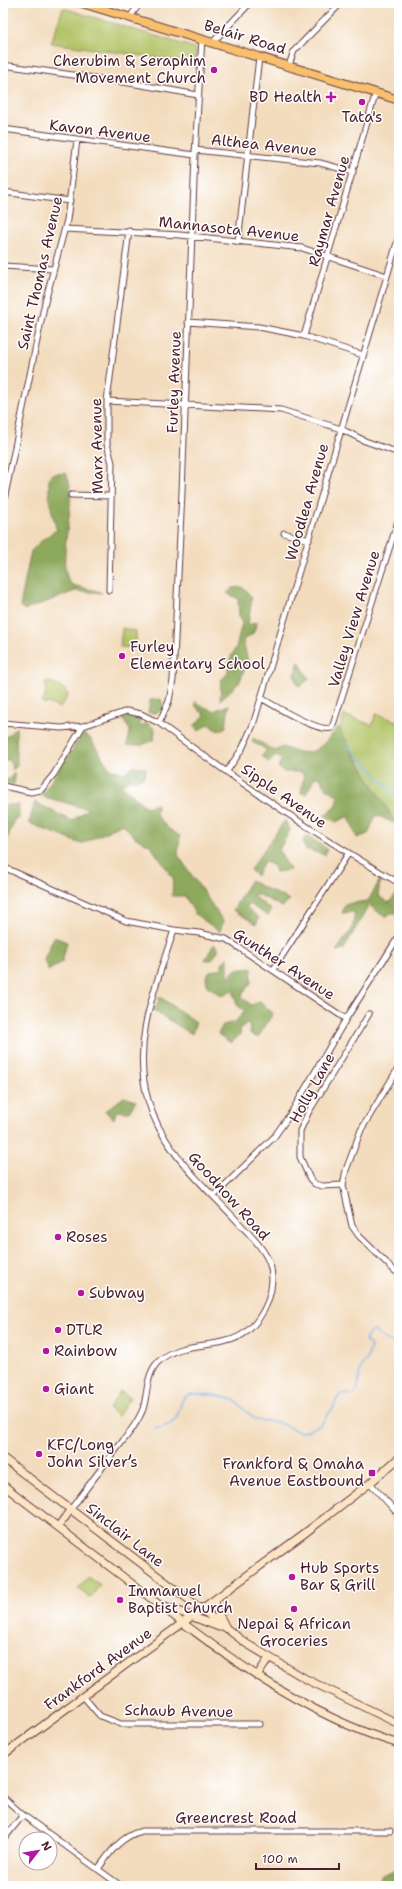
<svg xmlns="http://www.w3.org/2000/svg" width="402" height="1889" font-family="'Shantell Sans',sans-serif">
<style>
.green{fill:#b2c366;stroke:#7e7148}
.forest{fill:#8da95b;stroke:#6c6443}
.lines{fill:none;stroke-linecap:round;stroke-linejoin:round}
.stream{stroke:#78b0e7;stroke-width:1.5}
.street-casing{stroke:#633b41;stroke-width:7}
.secondary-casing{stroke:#633b41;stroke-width:9}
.primary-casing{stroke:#633b41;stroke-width:10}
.street{stroke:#fff;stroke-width:5}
.secondary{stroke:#fce5c4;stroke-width:7}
.primary{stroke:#f8bf6c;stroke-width:8}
.poi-dot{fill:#b5179e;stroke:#fff;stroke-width:1.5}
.labels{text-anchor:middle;stroke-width:3;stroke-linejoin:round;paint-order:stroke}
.street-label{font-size:15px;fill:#4a1f2b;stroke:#fff}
.poi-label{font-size:15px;fill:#4a1f2b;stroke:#fff;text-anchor:start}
</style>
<rect width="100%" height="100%" fill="#fff"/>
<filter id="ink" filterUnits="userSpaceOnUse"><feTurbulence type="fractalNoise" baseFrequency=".025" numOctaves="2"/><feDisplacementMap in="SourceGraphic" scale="8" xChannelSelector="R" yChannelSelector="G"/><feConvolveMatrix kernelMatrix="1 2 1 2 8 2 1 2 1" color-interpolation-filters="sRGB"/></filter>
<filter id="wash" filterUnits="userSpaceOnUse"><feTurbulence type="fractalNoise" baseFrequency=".012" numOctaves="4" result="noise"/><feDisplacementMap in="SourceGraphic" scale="16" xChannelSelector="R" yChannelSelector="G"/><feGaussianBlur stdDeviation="0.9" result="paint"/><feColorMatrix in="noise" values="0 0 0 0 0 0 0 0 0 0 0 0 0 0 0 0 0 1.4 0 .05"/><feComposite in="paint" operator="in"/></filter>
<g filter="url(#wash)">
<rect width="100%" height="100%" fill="#f3dcbd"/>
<path class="green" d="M63,8l129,39 4,2 -1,14 -144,-20z
M122,628l14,3v17l-16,-1z
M46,682c11,1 16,3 22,13l-8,13 -13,-5 -2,2 -3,-4 3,-3z
M376,714l23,8v99l-76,-39 21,-67 28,10z
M120,1391l10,6 -12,19 -9,-7z
M88,1576l12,9 -10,13 -12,-9z"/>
<path class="forest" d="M66,473c15,26 -14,92 6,112l26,6 4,2 -27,-2 -50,19 -4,-3v-6l10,-50 12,-12 15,-10 -2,-1 -7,-29v-22l4,-3z
M242,587l10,10 -4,28 9,-3 -4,12 -10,6 5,22 -9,21 -19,17 1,-20 7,-7v-11l8,-14 6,-25 -3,-7 -1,-17 -11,-6 6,-5z
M299,662l10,17 -10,8 -5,-12z
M161,699l3,10 -8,4h-8l2,-13z
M195,702l18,9 16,-6 -3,22 -8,4 -10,-7 -9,7 -5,-5 11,-11 -9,-8z
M140,717l-1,10 8,-4 8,6 -1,11 -12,5h-15l3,-15 -8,-12z
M16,727l1,39 -4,4 -4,-10 -6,1v-21z
M338,727l58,97 -20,-9 -8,19 -11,4 -8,-22 -13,6 -12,-7 11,-8 3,-11 -14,-9 -4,-10 -7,1 -1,5 -6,11 -5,-1 3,-17 -3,-4h-17l-6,-5 4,-8 -7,-3 -6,7 -7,-7 4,-5 -2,-3 -12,-6 1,-4 22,13 8,-4c31,13 36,2 55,-20z
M83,734l7,4 19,30 15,5 10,-7 12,2 -1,8 -9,5 -8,-1 -7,5 25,22 11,-3 -1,11 13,14 11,7 -2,19 45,66 -3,11 -25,-18 -10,-18h-13l1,-18 -23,-33 -14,-7 -13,-14 -42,20 -52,-21 6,-21 37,19 16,-12 -47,-13z
M14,773v11l-11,-1v-5l5,2z
M6,805h13v14l-3,-1 -10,23 -3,-1v-32z
M285,820l5,10 -11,20 11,20 -14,2 -2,-6 -10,-5 -7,15 -7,-6z
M307,835l20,14 -2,6 -20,-6 -2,-8z
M380,880l-2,16 11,7 9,-11 1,1v5l-5,7 5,5v3h-9l-4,5 -17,-13 -25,44 -8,2 16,-22 3,-17 -13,1 3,-9 23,-3z
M250,881l40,19 -8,7 -24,-13 -6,1 19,15 -3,6 -19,-12 -3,3 13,11 -3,6 -23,-14z
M54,937l13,5 -5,20 -14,9 -4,-12z
M214,944l5,5 -7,11h-7z
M228,957v21l7,-8 17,-2 -1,15 -10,13 10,9 9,-3 13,11 -15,25 -8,-4 -1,-11 -8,4 -1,8 -9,8 -13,-9 5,-9 12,-3 10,-11 -8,-6 -4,-15 -10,6 -16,-10 -1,-9 4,-6 12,-2v-6z
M160,997l36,25 -4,12 -38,-23z
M124,1097l12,4 -7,11 -13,-1 -2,8 -9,-8z
M399,1868v18h-24l7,-11z"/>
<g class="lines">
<path class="stream" d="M345,743l54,55
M155,1429c35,-6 17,-29 35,-35l25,1 19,5 22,20 21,2 22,10 7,-1 14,-6 13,-17 5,-11 3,-3c4,-1 6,1 10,1 14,-2 2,-25 15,-33l5,-16 -6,-6 5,-8 5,-1 9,8 8,3 4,-3 -1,-8 4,-11
M3,1510l4,-3"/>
</g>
</g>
<g filter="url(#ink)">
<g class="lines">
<g class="street-casing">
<path id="street" d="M130,17l10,-14
M213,42l37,-39
M3,65l133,19 62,11
M289,65l5,-14 47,-48
M3,129l192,26
M195,150l125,13 33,9
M3,192l67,9
M65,229l115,6 122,13 85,28
M238,242l21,-185
M3,266l50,3
M188,322l71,5 45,9 59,19
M304,336l72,-244
M107,401l174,9 60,19 24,12 34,12
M71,495l40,1
M3,505l42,-203 22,-82 10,-80
M284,533l25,7
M109,590l3,-127 -5,-19v-43l22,-170
M261,698c14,8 57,35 71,30l67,-210
M3,723l58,5 22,-2
M159,723l10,-22 4,-21 9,-188 13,-337 7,-117
M227,771l15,-22 11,-24 146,-489
M3,786l28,6 10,-2 13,-16 29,-48 44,-15 14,3 18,9c77,57 156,112 240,160
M3,867l123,54 48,9 25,3 27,6 120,80
M273,970l75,-116
M343,1185l-21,1 -7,-2 -5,-5 -10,-22v-26l8,-18 61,-99
M214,1196l60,-59 17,-24 55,-94 53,-83
M395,1271l-36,-35 -7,-10 -9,-41 3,-15 15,-40 38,-63
M370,1483l29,32
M71,1509c14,-19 29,-39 44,-58 10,-13 22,-26 28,-42 5,-16 3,-36 16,-48 34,-31 83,4 109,-60 4,-11 6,-27 1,-39 -6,-15 -20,-28 -31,-40 -34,-37 -76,-71 -90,-122 -17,-59 8,-114 26,-170
M83,1696l17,20 21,8h139
M3,1797l20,18 98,71
M3,1840l20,-25
M98,1869c12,-17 23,-33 44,-38h248
M3,1882l5,4"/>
</g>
<g class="secondary-casing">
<path id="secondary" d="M3,1458l244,186 59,35 93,45
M3,1485c44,34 88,67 132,101 81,63 165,128 264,158
M58,1527l13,-18
M216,1599l-1,8 10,19
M165,1606l54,21
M257,1676l12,-18
M3,1755l302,-222 65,-50 29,-25"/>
</g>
<g class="primary-casing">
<path id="primary" d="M82,3l317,97"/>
</g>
<use href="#street" class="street"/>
<use href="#secondary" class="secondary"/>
<use href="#primary" class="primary"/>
</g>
</g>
<g class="poi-dot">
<circle cx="214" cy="70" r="4"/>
<path d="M329 91h4v4h4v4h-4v4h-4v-4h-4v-4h4z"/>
<circle cx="362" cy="102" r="4"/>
<circle cx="122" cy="656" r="4"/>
<circle cx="58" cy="1237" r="4"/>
<circle cx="81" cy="1293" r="4"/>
<circle cx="58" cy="1330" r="4"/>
<circle cx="46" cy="1351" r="4"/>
<circle cx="46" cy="1389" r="4"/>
<circle cx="39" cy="1454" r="4"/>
<rect x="368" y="1469" width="8" height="8" rx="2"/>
<circle cx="292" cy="1577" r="4"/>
<circle cx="120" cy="1600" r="4"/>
<circle cx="294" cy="1609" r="4"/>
</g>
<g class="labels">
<g class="street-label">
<text transform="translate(245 37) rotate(17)" y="5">Belair Road</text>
<text transform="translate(100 131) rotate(7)" y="5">Kavon Avenue</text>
<text transform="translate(264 145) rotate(6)" y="5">Althea Avenue</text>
<text transform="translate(329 211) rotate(-74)" y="5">Raymar Avenue</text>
<text transform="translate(229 229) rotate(6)" y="5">Mannasota Avenue</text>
<text transform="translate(40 273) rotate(-77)" y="5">Saint Thomas Avenue</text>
<text transform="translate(174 382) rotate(-88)" y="5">Furley Avenue</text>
<text transform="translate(97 446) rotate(-91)" y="5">Marx Avenue</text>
<text transform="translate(307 502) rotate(-74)" y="5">Woodlea Avenue</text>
<text transform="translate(354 619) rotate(-73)" y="5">Valley View Avenue</text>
<text transform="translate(284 796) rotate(35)" y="5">Sipple Avenue</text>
<text transform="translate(284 964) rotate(33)" y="5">Gunther Avenue</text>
<text transform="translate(312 1088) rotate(-61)" y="5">Holly Lane</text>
<text transform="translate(229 1196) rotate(48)" y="5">Goodnow Road</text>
<text transform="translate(125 1535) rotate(38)" y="5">Sinclair Lane</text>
<text transform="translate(98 1669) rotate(-36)" y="5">Frankford Avenue</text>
<text transform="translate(179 1711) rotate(1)" y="5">Schaub Avenue</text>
<text x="236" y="1823">Greencrest Road</text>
</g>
<g class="poi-label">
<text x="206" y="66" text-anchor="end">Cherubim &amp; Seraphim<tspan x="206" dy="17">Movement Church</tspan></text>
<text x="322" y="102" text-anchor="end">BD Health</text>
<text x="362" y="122" text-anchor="middle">Tata's</text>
<text x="130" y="652">Furley<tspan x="130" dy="17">Elementary School</tspan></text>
<text x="66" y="1242">Roses</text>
<text x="89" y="1298">Subway</text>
<text x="66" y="1335">DTLR</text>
<text x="54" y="1356">Rainbow</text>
<text x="54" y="1394">Giant</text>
<text x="47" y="1450">KFC/Long<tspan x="47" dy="17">John Silver’s</tspan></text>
<text x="364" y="1469" text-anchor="end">Frankford &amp; Omaha<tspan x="364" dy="17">Avenue Eastbound</tspan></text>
<text x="300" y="1573">Hub Sports<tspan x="300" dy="17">Bar &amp; Grill</tspan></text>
<text x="128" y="1596">Immanuel<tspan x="128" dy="17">Baptist Church</tspan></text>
<text x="294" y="1629" text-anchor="middle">Nepai &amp; African<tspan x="294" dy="17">Groceries</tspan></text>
</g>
</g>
<rect width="402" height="1889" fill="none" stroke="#fff" stroke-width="16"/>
<g transform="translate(38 1851) rotate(59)"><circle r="19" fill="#ffffff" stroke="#b7a5aa"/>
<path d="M0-3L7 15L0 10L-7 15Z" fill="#b5179e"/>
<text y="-6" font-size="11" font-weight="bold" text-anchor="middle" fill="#4a1f2b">N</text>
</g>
<path d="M256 1863v6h83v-6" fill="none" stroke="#4a1f2b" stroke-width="2"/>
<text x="262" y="1863" font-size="12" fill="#4a1f2b" stroke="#ffffff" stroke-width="3" paint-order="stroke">100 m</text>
</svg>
